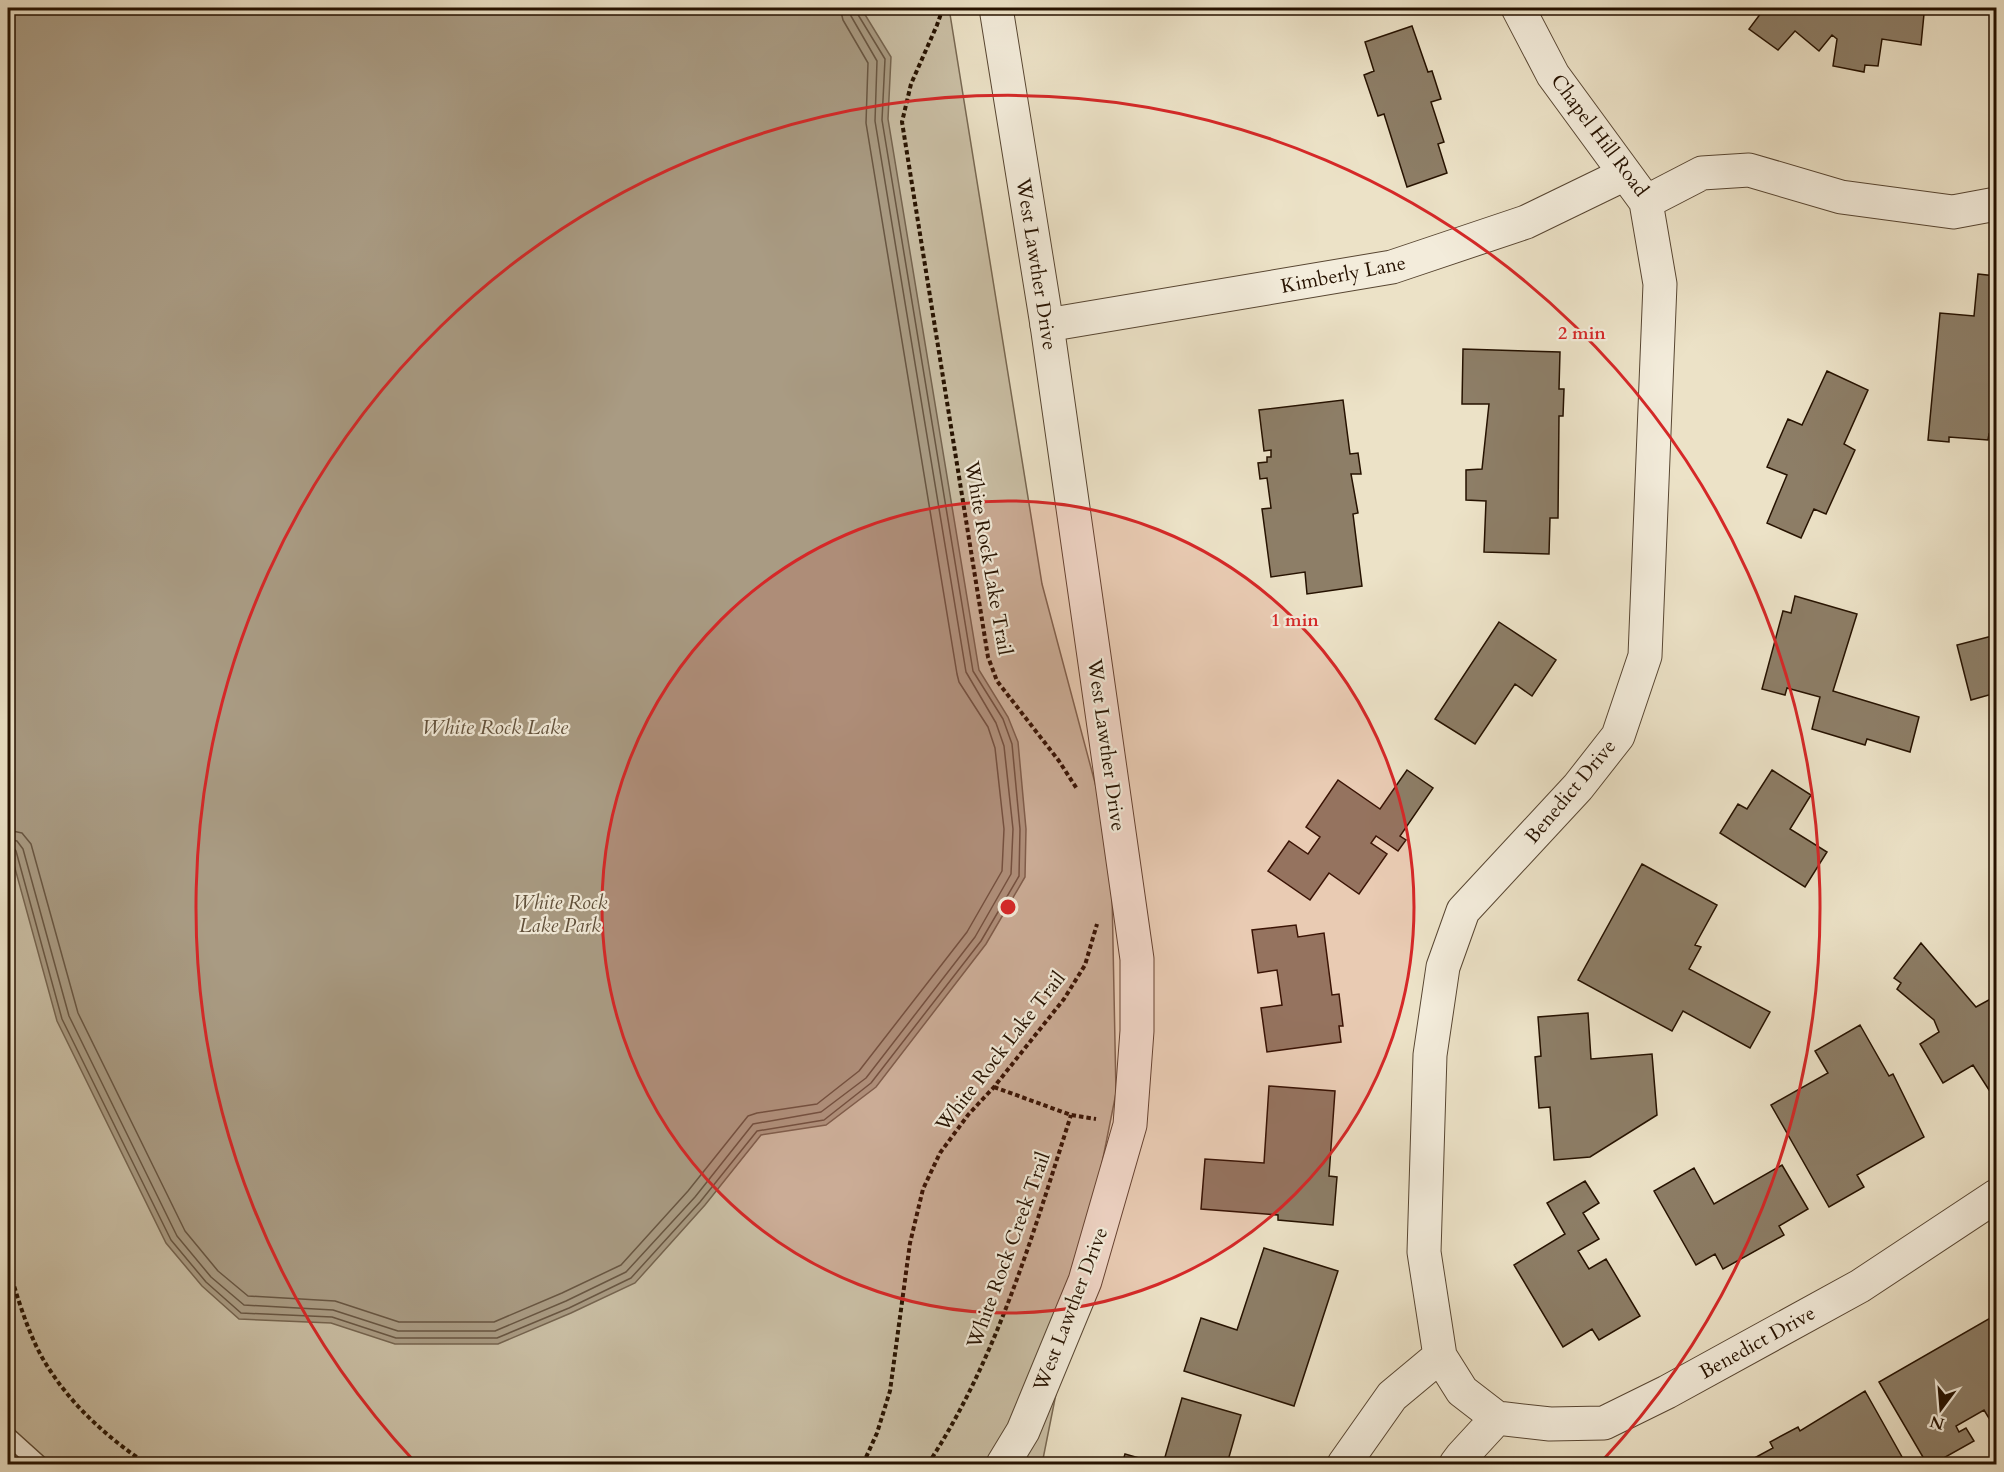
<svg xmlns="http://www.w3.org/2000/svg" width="2004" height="1472" font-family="Cardo,serif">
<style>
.green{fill:#cabfa5;stroke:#786852;stroke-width:1.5}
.water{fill:#a99b83;stroke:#75644f;stroke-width:1.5}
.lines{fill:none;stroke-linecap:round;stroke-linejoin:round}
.shore{stroke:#685642;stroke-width:1.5}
.building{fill:#8d7e67;stroke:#261200;stroke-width:1.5}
.service-casing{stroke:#584632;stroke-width:19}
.minor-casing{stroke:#584632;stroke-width:35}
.tertiary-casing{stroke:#584632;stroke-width:35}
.path{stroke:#261200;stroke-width:4;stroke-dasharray:4.5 3;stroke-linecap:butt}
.service{stroke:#f3ecdb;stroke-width:16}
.minor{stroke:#f3ecdb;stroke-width:33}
.tertiary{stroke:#f3ecdb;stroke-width:33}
.ring{fill:none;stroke:#d62828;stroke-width:3}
.labels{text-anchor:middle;stroke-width:4.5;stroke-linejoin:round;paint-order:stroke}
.street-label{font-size:20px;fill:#261200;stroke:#f3ecdb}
.park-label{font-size:20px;font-style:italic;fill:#5f4f3a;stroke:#f3ecdb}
.water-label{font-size:21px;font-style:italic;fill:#61503b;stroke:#f3ecdb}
.centre{fill:#d62828;stroke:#f3ecdb;stroke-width:3}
.ring-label{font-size:18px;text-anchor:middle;font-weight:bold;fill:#d62828;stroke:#f3ecdb;stroke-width:4.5;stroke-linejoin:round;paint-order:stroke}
</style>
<rect width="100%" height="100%" fill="#ece2c7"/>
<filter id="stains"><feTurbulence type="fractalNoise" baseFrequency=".00333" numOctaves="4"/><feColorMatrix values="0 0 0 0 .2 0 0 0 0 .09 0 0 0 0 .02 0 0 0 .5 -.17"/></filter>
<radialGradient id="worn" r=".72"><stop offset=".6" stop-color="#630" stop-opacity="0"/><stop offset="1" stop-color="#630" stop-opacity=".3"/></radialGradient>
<path class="green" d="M8,8h941l93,576 69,259 5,250 -74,371h-1034z"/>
<path class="water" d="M8,8h853l30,49 -3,62 91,551 29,47 10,25 8,87 -1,48 -39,67 -110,143 -50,38 -65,10 -56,70 -70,78 -64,30 -73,31h-103l-64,-21 -92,-4 -37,-33 -36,-43 -109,-222 -49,-178z"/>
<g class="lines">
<path class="shore" d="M8,830l14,3 9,11 47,169 107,218 33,40 30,25 87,5 64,21h95l68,-29 59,-28 67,-74 60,-75 9,-3 60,-9 42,-33 108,-139 35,-61 2,-42 -9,-81 -7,-21 -29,-45 -2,-8 -91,-551 2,-60 -25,-43 -3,-12
M8,839l9,2 6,8 46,167 108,220 34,41 33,28 89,5 65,21h97l71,-30 60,-29 69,-75 58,-73 68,-12 45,-34 109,-141 36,-63 2,-45 -9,-83 -8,-23 -30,-51 -91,-551 2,-60 -26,-45 -2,-8
M8,846l5,1 3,4 46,168 109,221 35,42 35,31 91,4 64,21h101l72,-30 62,-30 69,-76 57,-71 67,-11 47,-37 110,-142 38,-65 1,-47 -8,-85 -9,-25 -30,-48 -91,-551 3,-61 -28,-46 -1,-5"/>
</g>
<path class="building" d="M1762,8h151l-1,5 12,1 -3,31 -39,-6 -4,27 -13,-1 -1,7 -31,-6 4,-27 -5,-4 -13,16 -24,-20 -17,19 -29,-21 15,-20z
M1412,26l16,46 4,-1 9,28 -10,3 13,40 -6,2 9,29 -40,14 -23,-73 -6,2 -14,-41 10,-4 -9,-29z
M1978,274l18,2v143h-2l-1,16 -4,-1 -1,6 -39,-3v5l-21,-2 12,-127 34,3z
M1463,349l97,3 -1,37h5l-1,27h-4l-1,102h-8l-1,36 -65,-2 2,-51 -20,-1v-30l16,-1 7,-65h-27z
M1827,371l41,19 -24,54 11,6 -29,64 -12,-5 -13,29 -34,-15 20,-48 -20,-8 21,-48 14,6z
M1343,400l7,54 8,-1 3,21h-10l7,39 -5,1 9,72 -55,8 -2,-22 -34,5 -9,-68 9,-1 -4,-30 -7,1 -2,-16 9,-1v-5h4v-7l-7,1 -5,-41z
M1795,596l62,18 -24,77 86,26 -9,35 -43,-13 -2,6 -53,-16 8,-32 -33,-9 -2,7 -23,-6 21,-78 8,2z
M1499,622l57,38 -24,36 -17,-12 -40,60 -40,-25z
M1996,635v58l-25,7 -14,-55z
M1407,770l26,18 -33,48 6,4 -8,11 -22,-15 -5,7 16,11 -28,40 -30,-21 -19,27 -42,-29 21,-30 19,13 12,-17 -14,-10 32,-47 42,29z
M1772,770l39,25 -21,34 37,23 -22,35 -85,-54 18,-29 9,5z
M1642,864l75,41 -22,40 6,2 -12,22 81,43 -20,36 -67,-37 -11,20 -94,-51z
M1296,925l2,12 26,-4 8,62 7,-1 4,32h-4l2,16 -74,10 -6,-44 21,-3 -5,-35 -19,3 -6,-43z
M1921,943l55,64 20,-11v90l-7,4 -16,-25 -30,18 -23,-39 19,-12 -5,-12 -37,-31 4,-6 -7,-5z
M1588,1013l3,46 61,-5 5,61 -67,42 -36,3 -4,-53 -11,1 -4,-51 6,-1 -3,-39z
M1860,1025l29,51 4,-2 31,63 -67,38 7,12 -35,20 -58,-102 57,-32 -13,-22z
M1269,1086l66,5 -6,85 8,1 -4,48 -55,-5v-5l-77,-6 4,-50 59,4z
M1782,1165l26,44 -29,17 5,9 -61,34 -8,-15 -19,11 -42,-74 40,-23 20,36z
M1585,1181l14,22 -16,10 16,26 -21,12 11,18 17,-10 34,57 -41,24 -7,-11 -29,18 -49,-82 51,-31 -18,-31z
M1264,1248l74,23 -44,135 -110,-35 17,-53 36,12z
M1992,1317l4,8v102l-1,1 -11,-18 -28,16 3,6 7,-4 8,13 -41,23h-6l-48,-82z
M1865,1391l41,73h-157l-2,-2 26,-14 -3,-6 28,-15 2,4z
M1182,1398l59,17 -14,49h-64z
M1125,1454l35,10h-38z"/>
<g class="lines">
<g class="service-casing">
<path id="service" d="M8,1436l31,28"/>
</g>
<g class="minor-casing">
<path id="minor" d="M1518,8l35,67 93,127 14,82 -15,372 -27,80 -40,51 -115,124 -20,56 -13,88 -6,197 16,104 22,35 35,27 53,6 54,-1 63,-31 193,-106 136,-90
M1646,202l56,-29 47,-3 92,27 112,15 43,-8
M1047,325l345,-58 134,-45 99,-48
M1344,1464l48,-68 48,-40
M1456,1464l6,-8 35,-38"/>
</g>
<g class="tertiary-casing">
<path id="tertiary" d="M996,8l51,317 90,634v72l-7,94 -45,156 -62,150 -20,33"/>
</g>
<path class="path" d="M943,8l-6,17 -26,59 -9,38 86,535 9,24 62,80 18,28
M994,1087l77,28 25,4
M8,1265c7,25 15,51 25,74 22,51 68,95 114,125
M863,1464l14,-31 13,-42 20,-148 13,-54 17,-36 28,-38 26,-28 70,-88 21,-34 12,-41
M928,1464c69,-105 105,-230 143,-349"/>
<use href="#service" class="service"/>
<use href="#minor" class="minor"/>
<use href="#tertiary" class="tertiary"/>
</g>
<circle cx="1008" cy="907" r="406" fill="#d62828" fill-opacity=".12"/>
<g class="ring">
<circle cx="1008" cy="907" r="406"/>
<path d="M414 1461A812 812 0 1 1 1602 1461"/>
</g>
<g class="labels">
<g class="street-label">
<text transform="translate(1600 135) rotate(53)" y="7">Chapel Hill Road</text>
<text transform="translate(1037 264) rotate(81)" y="7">West Lawther Drive</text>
<text transform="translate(1343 274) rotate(-11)" y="7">Kimberly Lane</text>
<text transform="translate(989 558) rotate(80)" y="7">White Rock Lake Trail</text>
<text transform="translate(1107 745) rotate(82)" y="7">West Lawther Drive</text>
<text transform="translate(1570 791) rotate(-50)" y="7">Benedict Drive</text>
<text transform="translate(1000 1051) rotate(-52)" y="7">White Rock Lake Trail</text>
<text transform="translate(1008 1250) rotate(-70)" y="7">White Rock Creek Trail</text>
<text transform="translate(1070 1309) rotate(-69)" y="7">West Lawther Drive</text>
<text transform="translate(1757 1342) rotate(-29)" y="7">Benedict Drive</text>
</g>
<g class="park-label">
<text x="560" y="909">White Rock<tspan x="560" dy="23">Lake Park</tspan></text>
</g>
<g class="water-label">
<text x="495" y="734">White Rock Lake</text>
</g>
</g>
<circle cx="1008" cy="907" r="9" class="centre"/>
<g class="ring-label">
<text x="1582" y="339">2 min</text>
<text x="1295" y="626">1 min</text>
</g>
<rect width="2004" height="1472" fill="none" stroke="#ece2c7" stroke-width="30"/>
<rect x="9" y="9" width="1986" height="1454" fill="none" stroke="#261200" stroke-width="3"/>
<rect x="15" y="15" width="1974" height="1442" fill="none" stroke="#261200" stroke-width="1.5"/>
<g transform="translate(1941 1409) rotate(196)" stroke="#f3ecdb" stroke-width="4.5" paint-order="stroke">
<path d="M0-4.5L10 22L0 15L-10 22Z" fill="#261200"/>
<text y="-9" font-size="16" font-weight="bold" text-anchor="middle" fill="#261200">N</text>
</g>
<rect width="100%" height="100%" filter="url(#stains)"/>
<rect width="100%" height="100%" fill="url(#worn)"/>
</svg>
